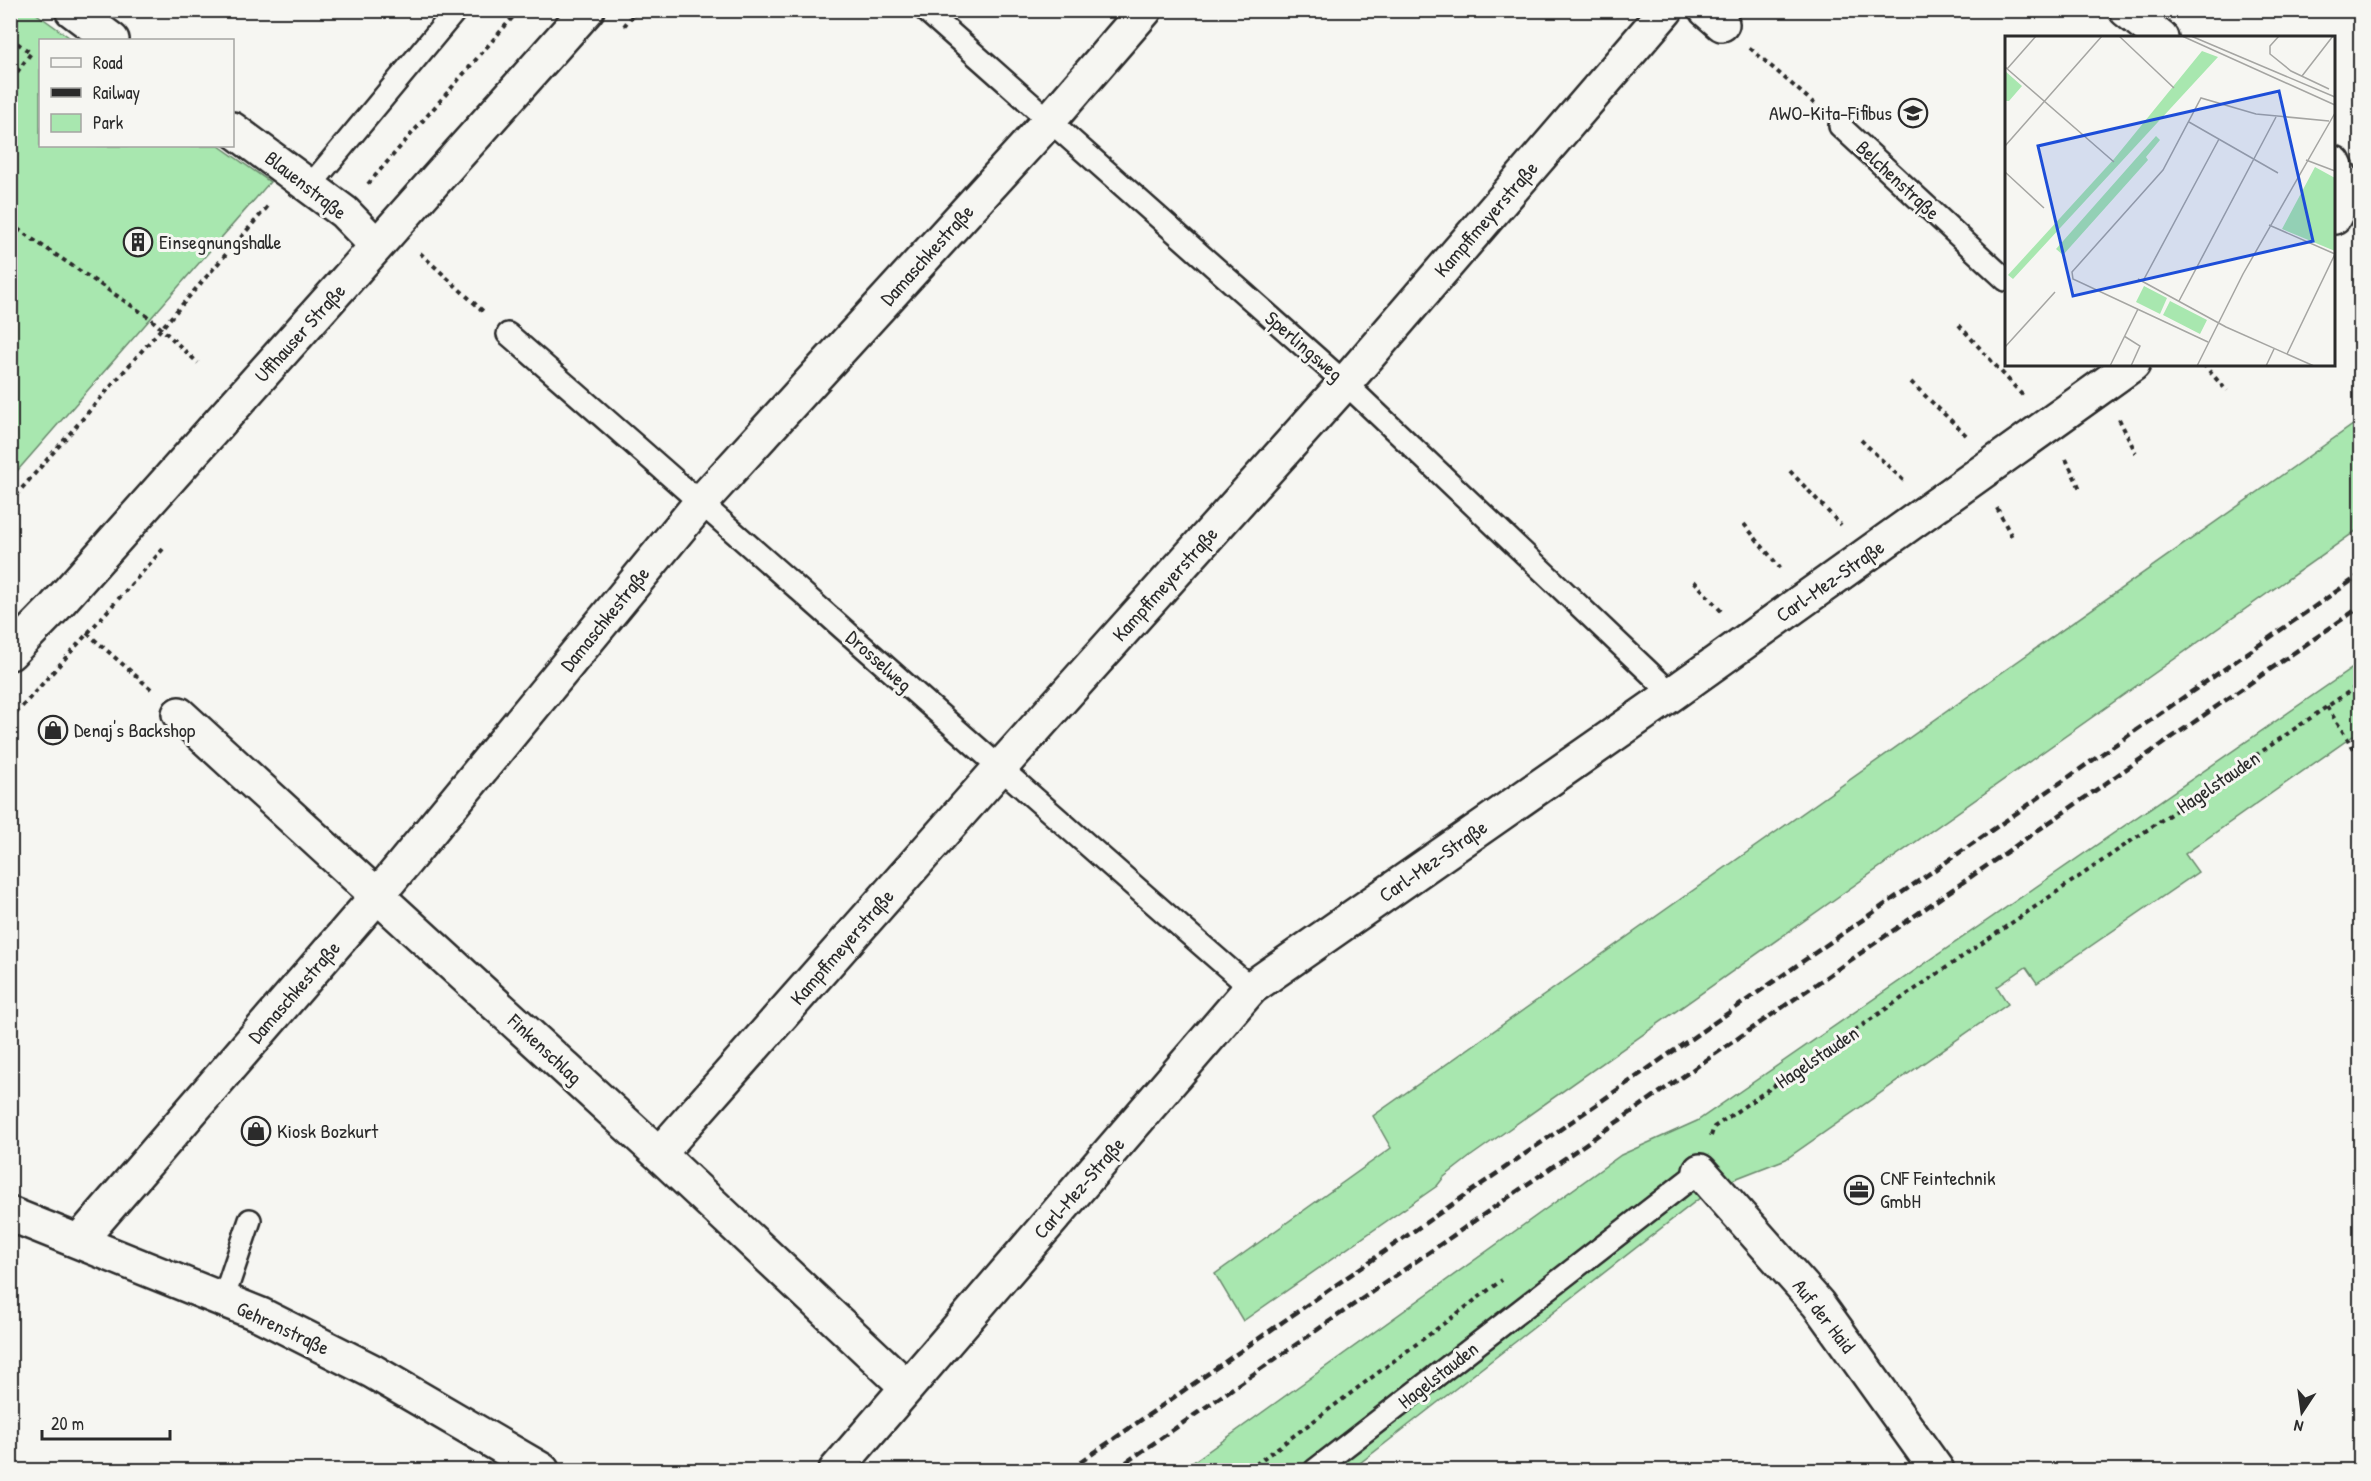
<svg xmlns="http://www.w3.org/2000/svg" width="2371" height="1481" font-family="'Patrick Hand',sans-serif">
<style>
.green{fill:#a8e7af;stroke:#6a896d;stroke-width:1.5}
.lines{fill:none;stroke-linecap:round;stroke-linejoin:round}
.lane-casing{stroke:#2b2b2b;stroke-width:26}
.street-casing{stroke:#2b2b2b;stroke-width:38}
.secondary-casing{stroke:#2b2b2b;stroke-width:38}
.path{stroke:#2b2b2b;stroke-width:4;stroke-dasharray:4.5 4.5;stroke-linecap:butt}
.lane{stroke:#f6f6f2;stroke-width:21}
.street{stroke:#f6f6f2;stroke-width:33}
.secondary{stroke:#f6f6f2;stroke-width:33}
.rail{stroke:#2b2b2b;stroke-width:4.5;stroke-dasharray:9 4.5;stroke-linecap:butt}
.labels{text-anchor:middle;stroke-width:6;stroke-linejoin:round;paint-order:stroke}
.poi-label{font-size:20px;fill:#2b2b2b;stroke:#f6f6f2;text-anchor:start}
.street-label{font-size:20px;fill:#2b2b2b;stroke:#f6f6f2}
.inset-road{fill:none;stroke:#a5a5a2;stroke-width:1.5}
.view{fill:#1d4ed8;fill-opacity:0.15;stroke:#1d4ed8;stroke-width:3}
.inset-edge{fill:none;stroke:#2b2b2b;stroke-width:3}
</style>
<rect width="100%" height="100%" fill="#f6f6f2"/>
<filter id="ink" filterUnits="userSpaceOnUse"><feTurbulence type="fractalNoise" baseFrequency=".0167" numOctaves="2"/><feDisplacementMap in="SourceGraphic" scale="12" xChannelSelector="R" yChannelSelector="G"/><feConvolveMatrix kernelMatrix="1 2 1 2 8 2 1 2 1" color-interpolation-filters="sRGB"/></filter>
<g filter="url(#ink)">
<path class="green" d="M31,10l42,30h-33v106h179l51,36 -259,296 -1,-467z
M2360,420v108l-889,628 -27,21 -7,9 -194,135 -28,-47 176,-126 -18,-32z
M2360,663v68l-175,123 13,18 -161,111 -11,-16 -29,20 11,17 -222,155 -72,28 -363,283h-169l439,-315 76,-34z"/>
<g class="lines">
<g class="lane-casing">
<path id="lane" d="M925,10l420,373 327,311
M1840,126l166,154
M310,186l146,-176
M508,334c249,216 494,438 743,654
M223,1300l27,-80
M1315,1470l385,-299"/>
</g>
<g class="street-casing">
<path id="street" d="M72,10l40,30
M1706,10l16,14
M2126,10l35,28
M232,129l112,83 32,33
M2334,163l13,28 -13,26
M179,714l480,440 248,233
M659,1154l340,-385 346,-386 321,-373
M1700,1171l118,133 119,166
M10,1214l251,101 111,56 170,99
M80,1240l297,-344 325,-395 347,-380 96,-111
M836,1470l415,-482 421,-294 461,-330"/>
</g>
<g class="secondary-casing">
<path id="secondary" d="M10,653l45,-46 532,-597"/>
</g>
<path class="path" d="M624,26l13,-16
M10,38l21,15 -21,29
M1750,48l67,58
M368,184l151,-174
M10,224l140,94 48,45
M420,253l65,60
M1959,325l65,72
M2203,364l24,27
M1911,382l56,54
M2119,419l17,34
M1861,440l43,41
M2066,459l15,32
M1790,471l51,54
M10,502l259,-297
M1997,508l16,31
M1744,524l36,44
M1694,581l27,30
M87,633l64,56
M2327,707l33,51
M10,720l153,-171
M1711,1136l3,-9 646,-443
M1248,1470l254,-190"/>
<use href="#lane" class="lane"/>
<use href="#street" class="street"/>
<use href="#secondary" class="secondary"/>
<path class="rail" d="M1069,1470l1291,-895
M1115,1470l1245,-863"/>
</g>
</g>
<defs>
<g id="school-ring" transform="scale(1.5)"><circle r="9.5" fill="#f6f6f2" stroke="#2b2b2b" stroke-width="1.5"/><path d="M0-5L7-2L0 1L-7-2ZM-4 1L0 2.5L4 1V4Q0 6-4 4Z" fill="#2b2b2b"/></g>
<g id="building-ring" transform="scale(1.5)"><circle r="9.5" fill="#f6f6f2" stroke="#2b2b2b" stroke-width="1.5"/><path d="M-4-6H4V6H1V3H-1V6H-4ZM-2.5-4.3h1.7v1.8h-1.7ZM.8-4.3h1.7v1.8H.8ZM-2.5-1h1.7V.8h-1.7ZM.8-1h1.7V.8H.8Z" fill="#2b2b2b"/></g>
<g id="shop-ring" transform="scale(1.5)"><circle r="9.5" fill="#f6f6f2" stroke="#2b2b2b" stroke-width="1.5"/><path d="M-5-2.5h2.3a2.7 3.5 0 0 1 5.4 0H5L5.5 6h-11ZM-1.5-2.5h3a1.5 2.3 0 0 0-3 0Z" fill="#2b2b2b"/></g>
<g id="office-ring" transform="scale(1.5)"><circle r="9.5" fill="#f6f6f2" stroke="#2b2b2b" stroke-width="1.5"/><path d="M-6-3h4V-5.5h4V-3h4V5H-6ZM-1-4.5V-3h2v-1.5ZM-6 0V1H6V0Z" fill="#2b2b2b"/></g>
</defs>
<g fill-rule="evenodd">
<use href="#school-ring" x="1913" y="113"/>
<use href="#building-ring" x="138" y="242"/>
<use href="#shop-ring" x="53" y="730"/>
<use href="#shop-ring" x="256" y="1131"/>
<use href="#office-ring" x="1859" y="1190"/>
</g>
<g class="labels">
<g class="poi-label">
<text x="1892" y="120" text-anchor="end">AWO-Kita-Fifibus</text>
<text x="159" y="249">Einsegnungshalle</text>
<text x="74" y="737">Denaj's Backshop</text>
<text x="277" y="1138">Kiosk Bozkurt</text>
<text x="1880" y="1185">CNF Feintechnik<tspan x="1880" dy="23">GmbH</tspan></text>
</g>
<g class="street-label">
<text transform="translate(1898 180) rotate(43)" y="7">Belchenstraße</text>
<text transform="translate(306 185) rotate(38)" y="7">Blauenstraße</text>
<text transform="translate(1486 219) rotate(-49)" y="7">Kampffmeyerstraße</text>
<text transform="translate(927 255) rotate(-48)" y="7">Damaschkestraße</text>
<text transform="translate(300 333) rotate(-48)" y="7">Uffhauser Straße</text>
<text transform="translate(1304 346) rotate(41)" y="7">Sperlingsweg</text>
<text transform="translate(1830 581) rotate(-35)" y="7">Carl-Mez-Straße</text>
<text transform="translate(1165 584) rotate(-48)" y="7">Kampffmeyerstraße</text>
<text transform="translate(605 619) rotate(-51)" y="7">Damaschkestraße</text>
<text transform="translate(879 661) rotate(42)" y="7">Drosselweg</text>
<text transform="translate(2218 782) rotate(-34)" y="7">Hagelstauden</text>
<text transform="translate(1433 861) rotate(-35)" y="7">Carl-Mez-Straße</text>
<text transform="translate(842 947) rotate(-49)" y="7">Kampffmeyerstraße</text>
<text transform="translate(294 992) rotate(-49)" y="7">Damaschkestraße</text>
<text transform="translate(545 1049) rotate(43)" y="7">Finkenschlag</text>
<text transform="translate(1817 1057) rotate(-34)" y="7">Hagelstauden</text>
<text transform="translate(1079 1188) rotate(-49)" y="7">Carl-Mez-Straße</text>
<text transform="translate(1824 1316) rotate(52)" y="7">Auf der Haid</text>
<text transform="translate(283 1328) rotate(25)" y="7">Gehrenstraße</text>
<text transform="translate(1438 1375) rotate(-38)" y="7">Hagelstauden</text>
</g>
</g>
<g transform="translate(2005 36)">
<rect width="330" height="330" fill="#f6f6f2"/>
<path d="M197,15l16,6 -205,222 -5,-4 106,-116zM0,35l17,15 -13,15h-4zM151,100l4,4 -14,17 2,3 -85,95 -7,-6zM310,131l20,11v73l-53,-22zM139,250l23,12 -7,16 -24,-12zM165,265l37,19 -7,14 -37,-19z" fill="#a8e7af"/>
<path class="inset-road" d="M114,0l55,52M177,0l153,69M186,0l144,61M274,0l-9,10v8l21,17 38,18M0,31l109,95M2,33l29,-33M297,40l31,-40M184,86l89,51M0,110l97,-110M301,124l29,11M0,136l39,36M264,189l66,29M133,243l88,48 88,39M138,245l76,-142M174,265l97,-184M119,300l16,10 -9,20M203,306l-135,-63 -1,-7 91,-102 38,-72 55,16 73,7M0,311l50,-55M282,318l48,-100M105,330l28,-57M192,330l46,-92 92,-161M261,330l8,-17"/>
<path class="view" d="M274,55l34,150 -240,55 -35,-150z"/>
<rect width="330" height="330" class="inset-edge"/>
</g>
<rect width="2371" height="1481" fill="none" stroke="#f6f6f2" stroke-width="36"/>
<rect x="18" y="18" width="2335" height="1445" fill="none" stroke="#2b2b2b" stroke-width="2" filter="url(#ink)"/>
<rect x="39" y="39" width="195" height="108" fill="#f6f6f2" stroke="#a5a5a2" stroke-width="1.5"/>
<rect x="51" y="58" width="30" height="9" fill="#f6f6f2" stroke="#a5a5a2" stroke-width="1.5"/>
<text x="93" y="69" font-size="18" fill="#2b2b2b">Road</text>
<rect x="51" y="88" width="30" height="9" fill="#2b2b2b" stroke="#a5a5a2" stroke-width="1.5"/>
<text x="93" y="99" font-size="18" fill="#2b2b2b">Railway</text>
<rect x="51" y="114" width="30" height="18" fill="#a8e7af" stroke="#a5a5a2" stroke-width="1.5"/>
<text x="93" y="129" font-size="18" fill="#2b2b2b">Park</text>
<g transform="translate(2302 1412) rotate(193)" stroke="#f6f6f2" stroke-width="4.5" paint-order="stroke">
<path d="M0-4.5L10 22L0 15L-10 22Z" fill="#2b2b2b"/>
<text y="-9" font-size="16" font-weight="bold" text-anchor="middle" fill="#2b2b2b">N</text>
</g>
<path d="M42 1430v9h128v-9" fill="none" stroke="#2b2b2b" stroke-width="3"/>
<text x="51" y="1430" font-size="18" fill="#2b2b2b" stroke="#f6f6f2" stroke-width="4.5" paint-order="stroke">20 m</text>
</svg>
